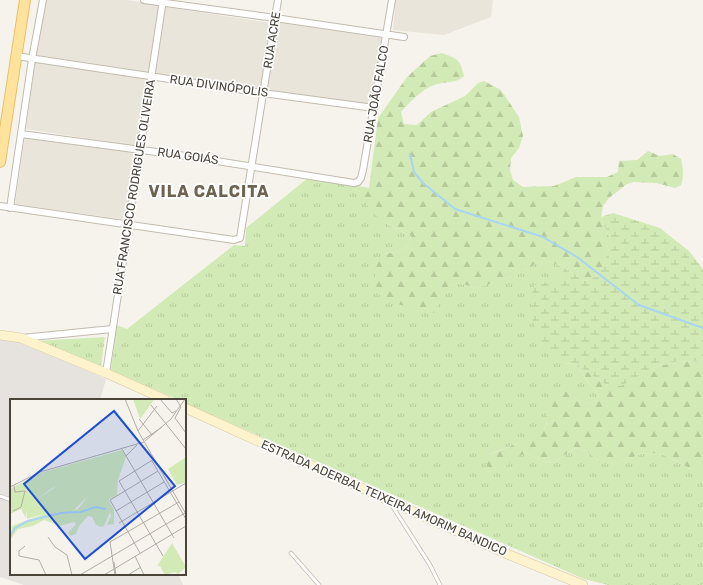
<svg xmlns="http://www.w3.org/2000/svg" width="703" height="585" font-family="Rubik,sans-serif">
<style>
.residential{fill:#eae5da}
.industrial{fill:#e6e2dd}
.grass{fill:url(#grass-tufts)}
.forest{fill:url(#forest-firs)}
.wetland{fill:url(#wetland-marsh)}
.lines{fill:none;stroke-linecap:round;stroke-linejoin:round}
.stream{stroke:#a9d4f2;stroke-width:2}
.lane-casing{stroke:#c2bbae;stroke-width:4.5}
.street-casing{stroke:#c2bbae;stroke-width:8}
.secondary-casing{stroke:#d6c79b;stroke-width:10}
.primary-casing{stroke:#e6c16a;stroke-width:12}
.lane{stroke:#fff;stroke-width:3}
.street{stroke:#fff;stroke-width:6}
.secondary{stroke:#fff3cd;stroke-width:9}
.primary{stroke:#ffe39c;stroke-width:10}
.labels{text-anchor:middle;stroke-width:3.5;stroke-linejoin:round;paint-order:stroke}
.street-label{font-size:12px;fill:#4b4439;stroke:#fff}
.district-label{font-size:16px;font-weight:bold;letter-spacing:1px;fill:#6e6250;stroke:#fff}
.inset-river{fill:none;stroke:#a9d4f2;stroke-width:2}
.inset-road{fill:none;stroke:#b2ada4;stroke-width:1}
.view{fill:#1d4ed8;fill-opacity:0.15;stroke:#1d4ed8;stroke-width:2}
.inset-edge{fill:none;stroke:#4b4439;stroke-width:2}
</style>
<defs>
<pattern id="grass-tufts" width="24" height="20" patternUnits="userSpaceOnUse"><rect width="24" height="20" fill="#d2eab5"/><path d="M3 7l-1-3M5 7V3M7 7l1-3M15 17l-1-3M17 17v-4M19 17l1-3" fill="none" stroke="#b6ca9c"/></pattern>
<pattern id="forest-firs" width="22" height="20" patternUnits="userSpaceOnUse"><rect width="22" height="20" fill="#d2eab5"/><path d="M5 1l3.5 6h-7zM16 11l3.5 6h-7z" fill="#b6ca9c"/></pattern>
<pattern id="wetland-marsh" width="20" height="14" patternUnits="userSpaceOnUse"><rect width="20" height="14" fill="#d2eab5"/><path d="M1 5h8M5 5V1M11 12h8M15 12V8" fill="none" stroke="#b6ca9c"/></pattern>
</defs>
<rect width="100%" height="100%" fill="#f6f3ec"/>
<path class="residential" d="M44,0h83l32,5 -10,67 -113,-17z
M396,0h97l-2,17 -47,18 -51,-5z
M165,7l106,16 -9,67 -107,-16z
M276,22l106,16 -9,68 -107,-16z
M35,62l113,17 -10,67 -112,-17z
M25,136l112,17 -9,67 -113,-16z"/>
<path class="industrial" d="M0,338l24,4 82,37 -6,21h-89v174h167l5,11h-159l-24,-8z"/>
<path class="grass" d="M309,177l60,11 16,35 26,13c-1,15 -15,16 -27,18l65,32 11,-3 15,5 41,-13 28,-16 21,9 -7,11 5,84 13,1 12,18 8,9 3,5 -3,5 -12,4 -15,-13 -22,19c0,5 1,11 -2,16 -5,11 -44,21 -56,28l15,12 15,-12 7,-2 21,10 7,-1 21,-14 12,3 12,11 18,1 24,-9 12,-1 11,2 27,14h12v116h-95l-24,-6 -399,-176v-3h-6l-68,-30 6,-45 10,4 107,-84 11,1 1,-18z
M105,337l-4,29 -65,-25z"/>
<path class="forest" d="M442,53c16,6 18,6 22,23 -8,8 -19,5 -30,9 -12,4 -25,18 -33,27l3,12 13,1 14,-13 34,-16 13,-13 6,-2 17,9 18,27 4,19 -4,12 -8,10 -1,12 3,10 10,7 31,-1 22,-9h31l11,-5 1,-11 18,-1 11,-9 12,5 13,-2 8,5c2,8 3,18 0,26l-6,3 -19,-5 -23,-1 -6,2 -18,14 -6,8 -2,11 10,25 -8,24 -6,10 -11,5 -21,-13 -21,-9 -28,16 -35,12 -6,1 -15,-5 -11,3 -15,27 -41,-10 -15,-9c-4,-18 -6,-25 6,-40 12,-2 26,-3 27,-18l-26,-13 -15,-12 -8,-17 7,-6 9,-70 29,-41 23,-21z
M678,361l25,1v107h-12l-27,-14 -11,-2 -12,1 -24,9h-13l-5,-1 -12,-11 -12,-3 -21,14 -7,1 -21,-10c-15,5 -23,23 -39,13l-1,-6 3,-5 34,-14 21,-12 3,-6v-12l9,-16 6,-3h7l15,13 12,-4 3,-5 -3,-5 -8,-9 -12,-18 32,22 45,-18z"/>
<path class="wetland" d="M613,213l47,15 29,23 14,18v93l-25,-1 -25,7 -32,18h-13l-32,-22 -13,-1 -19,-18 -11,-23 -2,-26 4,-11 23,-6 7,-11 21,13 11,-5 6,-10 8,-24 -10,-25z"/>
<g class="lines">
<path class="stream" d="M410,154l4,18 9,11 32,26 88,28 34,20 62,48 64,23"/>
<g class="lane-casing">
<path id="lane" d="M0,496l11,4
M391,504l39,61 10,20
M291,553l28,32"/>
</g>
<g class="street-casing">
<path id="street" d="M144,0l131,18 129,19
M16,56l247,37 111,15
M21,134l158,21 175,28 4,-1 3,-4 2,-8 29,-170
M0,206l234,34 6,-2 38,-238
M10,208l22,-149 11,-59
M22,338l90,-9
M106,373l57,-373"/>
</g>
<g class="secondary-casing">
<path id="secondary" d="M0,335l21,3 85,35 60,27
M185,408l322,146 76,31"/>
</g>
<g class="primary-casing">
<path id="primary" d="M0,162l25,-162"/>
</g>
<use href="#lane" class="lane"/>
<use href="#street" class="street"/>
<use href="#secondary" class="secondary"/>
<use href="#primary" class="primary"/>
</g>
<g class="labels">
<g class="street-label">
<text transform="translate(272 40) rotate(-81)" y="4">RUA ACRE</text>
<text transform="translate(219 86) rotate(8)" y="4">RUA DIVINÓPOLIS</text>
<text transform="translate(376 94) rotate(-80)" y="4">RUA JOÃO FALCO</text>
<text transform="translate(188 156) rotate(8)" y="4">RUA GOIÁS</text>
<text transform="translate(134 187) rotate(-81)" y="4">RUA FRANCISCO RODRIGUES OLIVEIRA</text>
<text transform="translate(384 498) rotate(24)" y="4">ESTRADA ADERBAL TEIXEIRA AMORIM BANDICO</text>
</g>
<g class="district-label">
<text x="209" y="197">VILA CALCITA</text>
</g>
</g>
<g transform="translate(10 399)">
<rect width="176" height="176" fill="#f6f3ec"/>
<path d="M123,0h20l1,1 -14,19zM112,51l4,7 -8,23 -1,15 -9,5 -11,-1v-3h-9l-14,14 -11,-11 -6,-1 4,-16 -27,19 -7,8 -1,9 -5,-9 -11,5v-25l30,-16zM162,144l14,24 -8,7 -3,-2 -10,3 -5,-9h-3z" fill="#d2eab5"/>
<path d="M52,79l3,1 -5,9 2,5 -5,4 6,2 -16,14 -20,6v-10l7,-8 20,-13zM86,89l3,3 -2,7 11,1 6,11v14l-7,1 4,-9 -1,-4 -6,14 -3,1 -5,-2 -4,-8 -4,-1 -9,10 -3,8 -5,2 -3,-3 8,-9 -5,-5v-8l7,-2 10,-13 -1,-5z" fill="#d2eab5"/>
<path d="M59,99l8,7 -3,5 -4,3 4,9 -14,4 -16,-6 -11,6 -15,3 -8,11 2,-14 35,-13 10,-13z" fill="#d2eab5"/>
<path d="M176,58v25l-9,3 -9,-16z" fill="#d2eab5"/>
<path class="inset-river" d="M0,137l5,-8 13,-7 33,-8 20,-1 14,-5 11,2"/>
<path class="inset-road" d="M115,0l13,32 48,83M150,0l12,14 4,-2M166,0l5,8 -6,11 11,15M141,6l35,44M129,20l13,16M128,32l19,-25M133,41l19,-13M135,42l26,-22 14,-20M112,50l52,89M116,57l11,-11M144,60l-35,22 44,75M142,62l34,58M0,88l30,-15 104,-30M3,112l8,-4 4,-16 -10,1 -1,-6M106,112l48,-29M109,124l67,-40M38,138l7,10 12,8 5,20M15,147l-6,5v5l20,4 7,15M130,154l-30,-53 48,-29M125,157l9,19M104,163l2,13M70,176l105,-62M94,176l82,-49M105,176l-5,-33 69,-40M118,176l13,-8"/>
<path class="view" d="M104,12l61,75 -90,73 -61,-75z"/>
<rect width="176" height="176" class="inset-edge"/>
</g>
</svg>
